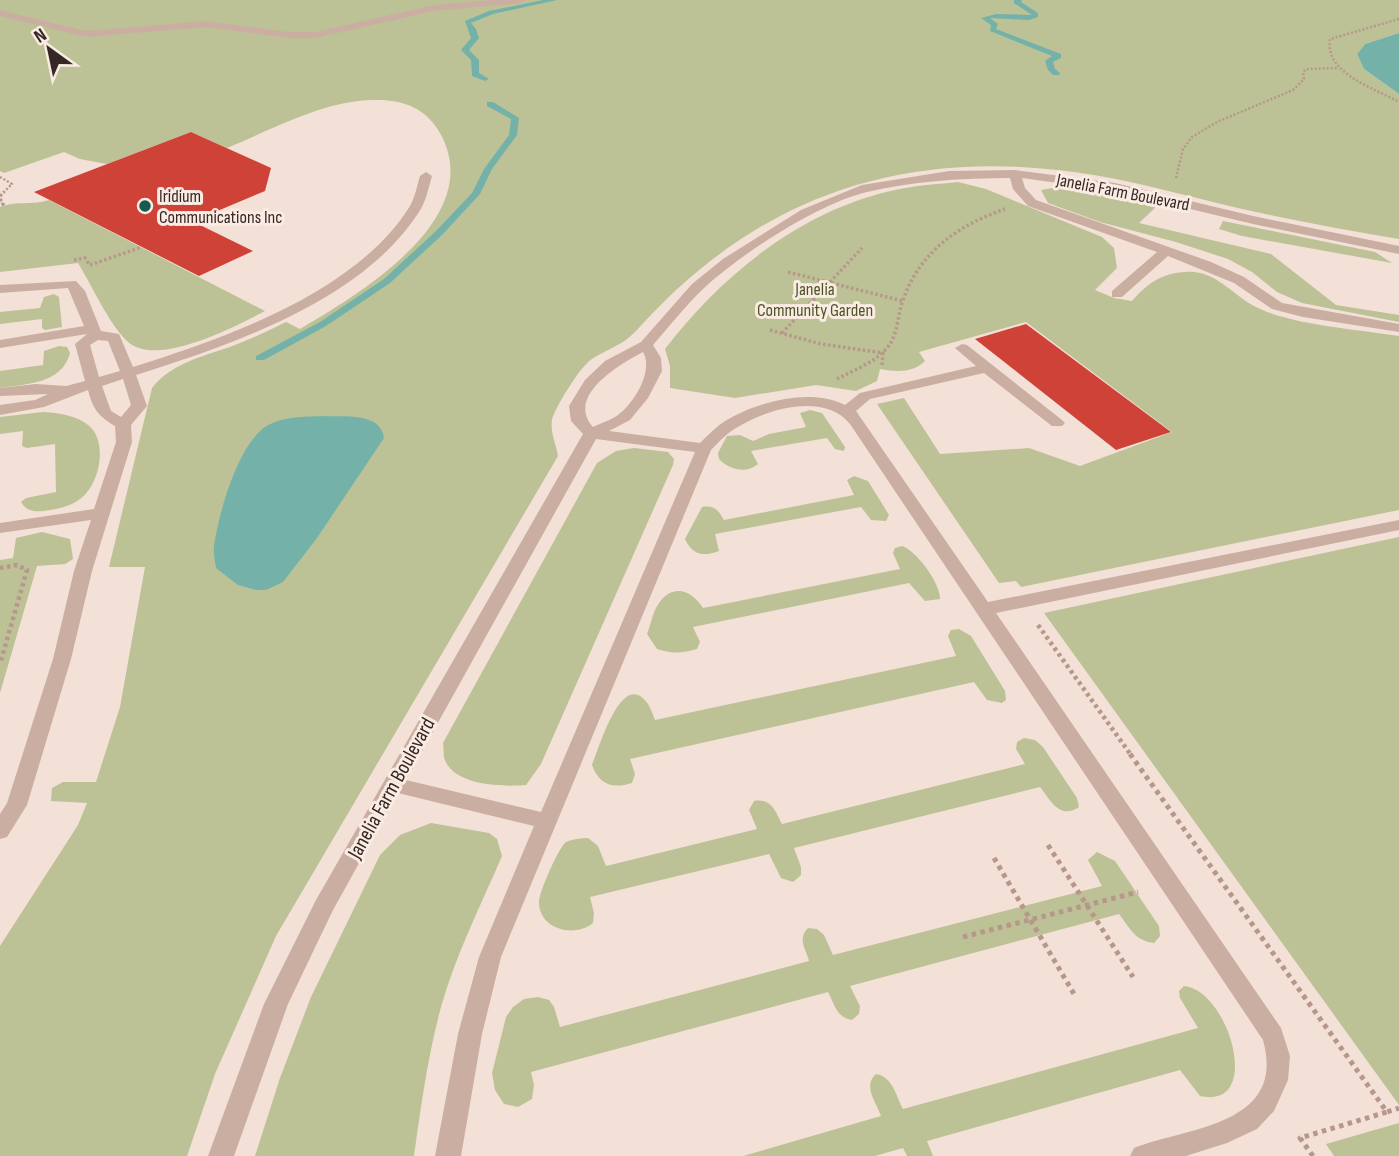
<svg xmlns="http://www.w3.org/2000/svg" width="1399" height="1156" font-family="'Sofia Sans Condensed',sans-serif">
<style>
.green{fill:#bcc296}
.water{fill:#74b2a9}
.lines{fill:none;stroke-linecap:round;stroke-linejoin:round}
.stream{fill:#74b2a9;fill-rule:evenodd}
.building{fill:#cf4238}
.path-far3{stroke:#b7978c;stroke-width:2.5;stroke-dasharray:2 2;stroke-linecap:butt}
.path-far2{stroke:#b7978c;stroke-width:3.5;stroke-dasharray:2.5 2.5;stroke-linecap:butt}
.path-far1{stroke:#b7978c;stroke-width:4.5;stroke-dasharray:3.5 3.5;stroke-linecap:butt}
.path{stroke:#b7978c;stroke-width:5;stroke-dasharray:4.5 4.5;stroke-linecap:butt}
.minor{fill:#cbaea2;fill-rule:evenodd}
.poi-dot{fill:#185a52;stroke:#faebe3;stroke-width:2.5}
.labels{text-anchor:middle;stroke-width:6;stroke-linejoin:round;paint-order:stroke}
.far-street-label{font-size:18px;fill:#352725;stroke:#faebe3}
.far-poi-label{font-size:18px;fill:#352725;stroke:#faebe3;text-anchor:start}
.far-park-label{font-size:18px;fill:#4d5527;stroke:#faebe3}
.street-label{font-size:21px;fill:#352725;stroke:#faebe3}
</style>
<rect width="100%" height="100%" fill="#f3e0d7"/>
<path class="green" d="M0,0h1399v33l-34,11 -8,10 7,15 35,25v145c-54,-9 -108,-19 -161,-31 -48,-11 -96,-25 -144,-33 -183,-30 -333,16 -458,156 -13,14 -29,18 -44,28 -11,6 -38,50 -40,61 -2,12 4,24 6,36l-282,480 -61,138 -28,82h-187v-210l78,-121 9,-22 -36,-2 1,-13 11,-6h33l24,-75 25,-140h-36l43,-179c20,-25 49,-31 78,-41 19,-7 38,-16 56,-25l14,7c59,-35 188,-111 140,-196 -14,-25 -37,-34 -67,-33 -50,1 -100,29 -146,48l-36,-16 -84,32 -27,-5 -16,-7 -60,21 -4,-2z
M958,182l28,7 116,48 12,11 3,20 -22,22 19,8 18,3c15,-17 29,-28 54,-29 28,-2 44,20 66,33 36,20 105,24 147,31v174l-378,77 -5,-6 -17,2 -122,-179 27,-6 36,56 89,-6 51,18 92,-34 -146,-110 -107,30 6,9c-12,12 -28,11 -45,8l-3,12 -21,10 -40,-6 -81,13 -65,-10v-22l-5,-17c58,-75 138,-141 235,-160 19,-4 39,-5 58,-7z
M1064,186l94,19 -19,18 132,31 65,51 63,10v7l-97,-19 -25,-11 -25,-20 -24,-13 -52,-17 -76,-20 -52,-19 -7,-13z
M49,200l216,111c-29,15 -110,58 -138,30 -20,-20 -34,-54 -49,-78l-78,9v-65c19,-7 30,-1 49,-7z
M1223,221l152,31 17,11 -150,-27 -23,-7z
M54,294l5,3 3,30 -17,3 -3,-2v-9l-42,5v-12l40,-4 4,-11z
M59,346l8,1 3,6c-8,31 -44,31 -70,35v-17l43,-6 1,-14z
M810,410l12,3 23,34 -1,4 -9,-2 -8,-11 -76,13 7,13c-11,10 -29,6 -39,-5l-1,-6 9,-17 13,-1 13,6 16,-7 37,-7 -6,-14z
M43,412c17,1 39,4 50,18 14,19 5,56 -13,69 -10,8 -24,10 -36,12 -10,1 -18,0 -23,-9l5,-4 30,-6 -1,-48 -28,4 -5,-2 1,-15 -23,3v-17z
M634,448l34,4 6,7 -1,6 -132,299 -15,21c-22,2 -71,1 -81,-25 -2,-4 -1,-12 -2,-17l154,-280 19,-12z
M854,476l14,5 21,34 -3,6 -15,-1 -10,-13 -146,27 4,17c-15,6 -27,4 -34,-12l17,-32c13,-2 16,3 22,13l130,-25 -7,-15z
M42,532l28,7 3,20 -8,5 -28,2 -37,127v-133l13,-2 3,-20z
M1399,537v568l-355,-492z
M902,546c14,4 39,38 38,53l-15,2 -16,-18 -216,44 7,15 -3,7c-15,4 -25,5 -40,0l-10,-15c4,-10 6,-23 12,-31 15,-21 34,-11 44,5l197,-39 -7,-16 2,-5z
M959,629l12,7 34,55 1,9 -4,3 -15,-3 -13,-18 -344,77 5,15 -3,9c-19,6 -33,2 -40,-18 7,-16 30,-99 56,-61 3,5 5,11 7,16l301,-64 -8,-20 3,-6z
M1024,738l11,2 8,7 34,51 2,9c-19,13 -28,-6 -39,-20l-246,61 7,19v8l-8,7 -12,-4 -12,-24 -179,43 4,16 -1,10c-18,15 -54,7 -54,-21 0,-10 20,-55 27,-60 7,-3 15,-4 22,-4l10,8 8,20 151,-37 -8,-19 5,-9c18,-3 21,10 28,23l243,-60 -9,-15 1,-7z
M431,823l58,10 8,6 5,17c-21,49 -46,98 -61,151 -13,48 -20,99 -27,149h-159l25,-78 31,-81 69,-142 20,-20z
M1097,852l18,9 44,65 1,10 -6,7c-19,-2 -24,-15 -35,-29l-269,72 10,20 -1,8 -7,6c-16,-3 -17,-15 -24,-28l-297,80 3,13 -2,14 -14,8 -14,-3 -9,-14 -3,-17 14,-56 7,-10 11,-8 14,-2 11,3 5,7 6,20 249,-66c-3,-12 -12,-22 -1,-33l9,1 7,6 9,20 269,-69 -14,-26z
M1184,986c45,4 80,124 16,110l-20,-26 -253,71 6,15h-26l-4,-8 -28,8h-132l138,-40c-4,-13 -19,-30 -5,-42 17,3 20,22 27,35l295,-81 -18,-30 -1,-7z
M1399,1123v33h-65l-8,-12z"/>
<path class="water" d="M1399,33v61l-35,-25 -7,-15 8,-10z
M323,416c21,1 58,-4 61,22l-67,100 -34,44 -17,8h-10l-18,-5 -22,-17c-1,-7 -3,-15 -2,-22 5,-33 23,-99 51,-119 17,-11 39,-10 58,-11z"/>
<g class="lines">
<path class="stream" d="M543,0h14l-64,14 -22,9 5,6 3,9 -10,12 10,10v13l10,6 -4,2 -13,-5 -1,-16 -10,-10 10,-12 -6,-17 24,-10z
M1014,0h8l-1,2 17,11v4l-9,3 -39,-2 8,6 -2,5 65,25v4l-8,4 2,7 5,4 -1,2h-6l-5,-5 -3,-9 7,-5 -62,-25 1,-6 -10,-7 15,-4 36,1 -18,-12z
M487,102h6l26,16 -2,17 -25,34 -12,25 -38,41 -52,48 -64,43 -62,34h-8v-4l64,-34 64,-43 52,-48 36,-38 12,-24 25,-34 2,-16 -24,-13z"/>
</g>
<path class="building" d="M191,132l80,36 -6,23 -50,21 7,4 -22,9 53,26 -54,25 -165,-84z
M1026,324l145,108 -55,18 -141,-111z"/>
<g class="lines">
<path class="path-far3" d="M1399,19l-69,20c-6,34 44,49 69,63
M0,177l12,7 -10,10
M1176,178l7,-29 9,-12 25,-15 76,-32 11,-11 -1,-7 3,-3 32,-1"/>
<path class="path-far2" d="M0,196l4,-4
M0,199l3,5 -3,1
M74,260l11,-2 4,6
M90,265l52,-18
M788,272l115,29
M770,330l51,14 62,9 -1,13
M782,333l80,-85
M837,379c17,-9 37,-16 50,-31 11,-13 10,-30 15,-45 16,-50 56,-78 103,-94"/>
<path class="path-far1" d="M0,568l17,-3 10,5 -27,94
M1038,625l93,130"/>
<path class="path" d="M1130,754l257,358 12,-4
M1048,845l85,132
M994,858l80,136
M963,937l175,-45
M1313,1156l-13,-18 87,-26"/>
<path class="minor" d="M490,0h37l-5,3 -88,8 -119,27h-27l-82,-11 -120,10 -86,-21v-6l86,21 120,-10 82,11h27l119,-27z
M1015,170l100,13 138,33 146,30v8l-146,-30 -138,-33 -93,-13 3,10 11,12 175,62 33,15 38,26 117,21v8l-96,-15 -31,-8 -38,-26 -66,-27 -46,41h-10v-6l45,-39 -129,-46 -15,-17 -3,-11c-48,0 -96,3 -143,14 -48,11 -128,63 -164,97 -18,17 -34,38 -50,56l8,13 1,13 -14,27 -18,22 -21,11 91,12c8,-8 16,-16 25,-22 31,-19 86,-34 120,-16l15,-12 116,-27 -21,-18 7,-4 5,1 95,75 3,3 -3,3h-10l-68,-53 -114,26 -14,12 132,191 411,-82v10l-403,83 285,415 9,28 -2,24 -14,31 -17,18 -30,14 -41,13h-56l4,-8c53,-21 153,-22 129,-108l-413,-616c-26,-32 -84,-15 -114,4 -10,6 -17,14 -25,22l-210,507 -19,77 -21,122h-26l23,-122 21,-77 55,-131 -136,-33 -65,117 -45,94 -54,152h-26l56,-152 52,-104 267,-466 -12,-13 -2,-15 16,-26 20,-19 36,-19 51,-58 31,-25 78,-49 61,-25 87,-14zM643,352c11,19 -9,51 -25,63 -7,5 -17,8 -25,12 -28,-31 27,-63 50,-75zM596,439l99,13 -154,360 -135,-32z
M426,172l6,4c-3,10 -5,21 -10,31 -55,92 -188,137 -286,168l11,31 -16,19 1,17 -40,129 -21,88 -44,146 -20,32 -7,2v-25l7,-11 46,-144 21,-88 17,-51 -91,13v-10l94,-14 22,-67 -1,-16c-17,-10 -22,-17 -27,-36l-44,17 -44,8v-10l35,-5 13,-6 -48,2v-8l36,-4 30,2 19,-5 -10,-37 12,-10 -87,14v-8l84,-14 -16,-38 -68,5v-8l76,-4 9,10 16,40 18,3 14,33c93,-29 224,-75 277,-161 5,-9 7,-20 10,-30zM98,340l10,1 12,30 -21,6 -9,-32zM123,379l8,26 -10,12 -10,-6 -9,-25z"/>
</g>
<circle class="poi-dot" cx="145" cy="206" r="7"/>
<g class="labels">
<g class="far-street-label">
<text transform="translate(1123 192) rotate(11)" y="6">Janelia Farm Boulevard</text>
</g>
<g class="far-poi-label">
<text x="159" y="202">Iridium<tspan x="159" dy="21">Communications Inc</tspan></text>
</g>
<g class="far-park-label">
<text x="815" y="295">Janelia<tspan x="815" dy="21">Community Garden</tspan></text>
</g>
<g class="street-label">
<text transform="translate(391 788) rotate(-61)" y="7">Janelia Farm Boulevard</text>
</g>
</g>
<g transform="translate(49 49) rotate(327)" stroke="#faebe3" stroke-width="5" paint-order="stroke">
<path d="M0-5L12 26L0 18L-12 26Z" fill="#352725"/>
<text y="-10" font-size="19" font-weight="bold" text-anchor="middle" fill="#352725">N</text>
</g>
</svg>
